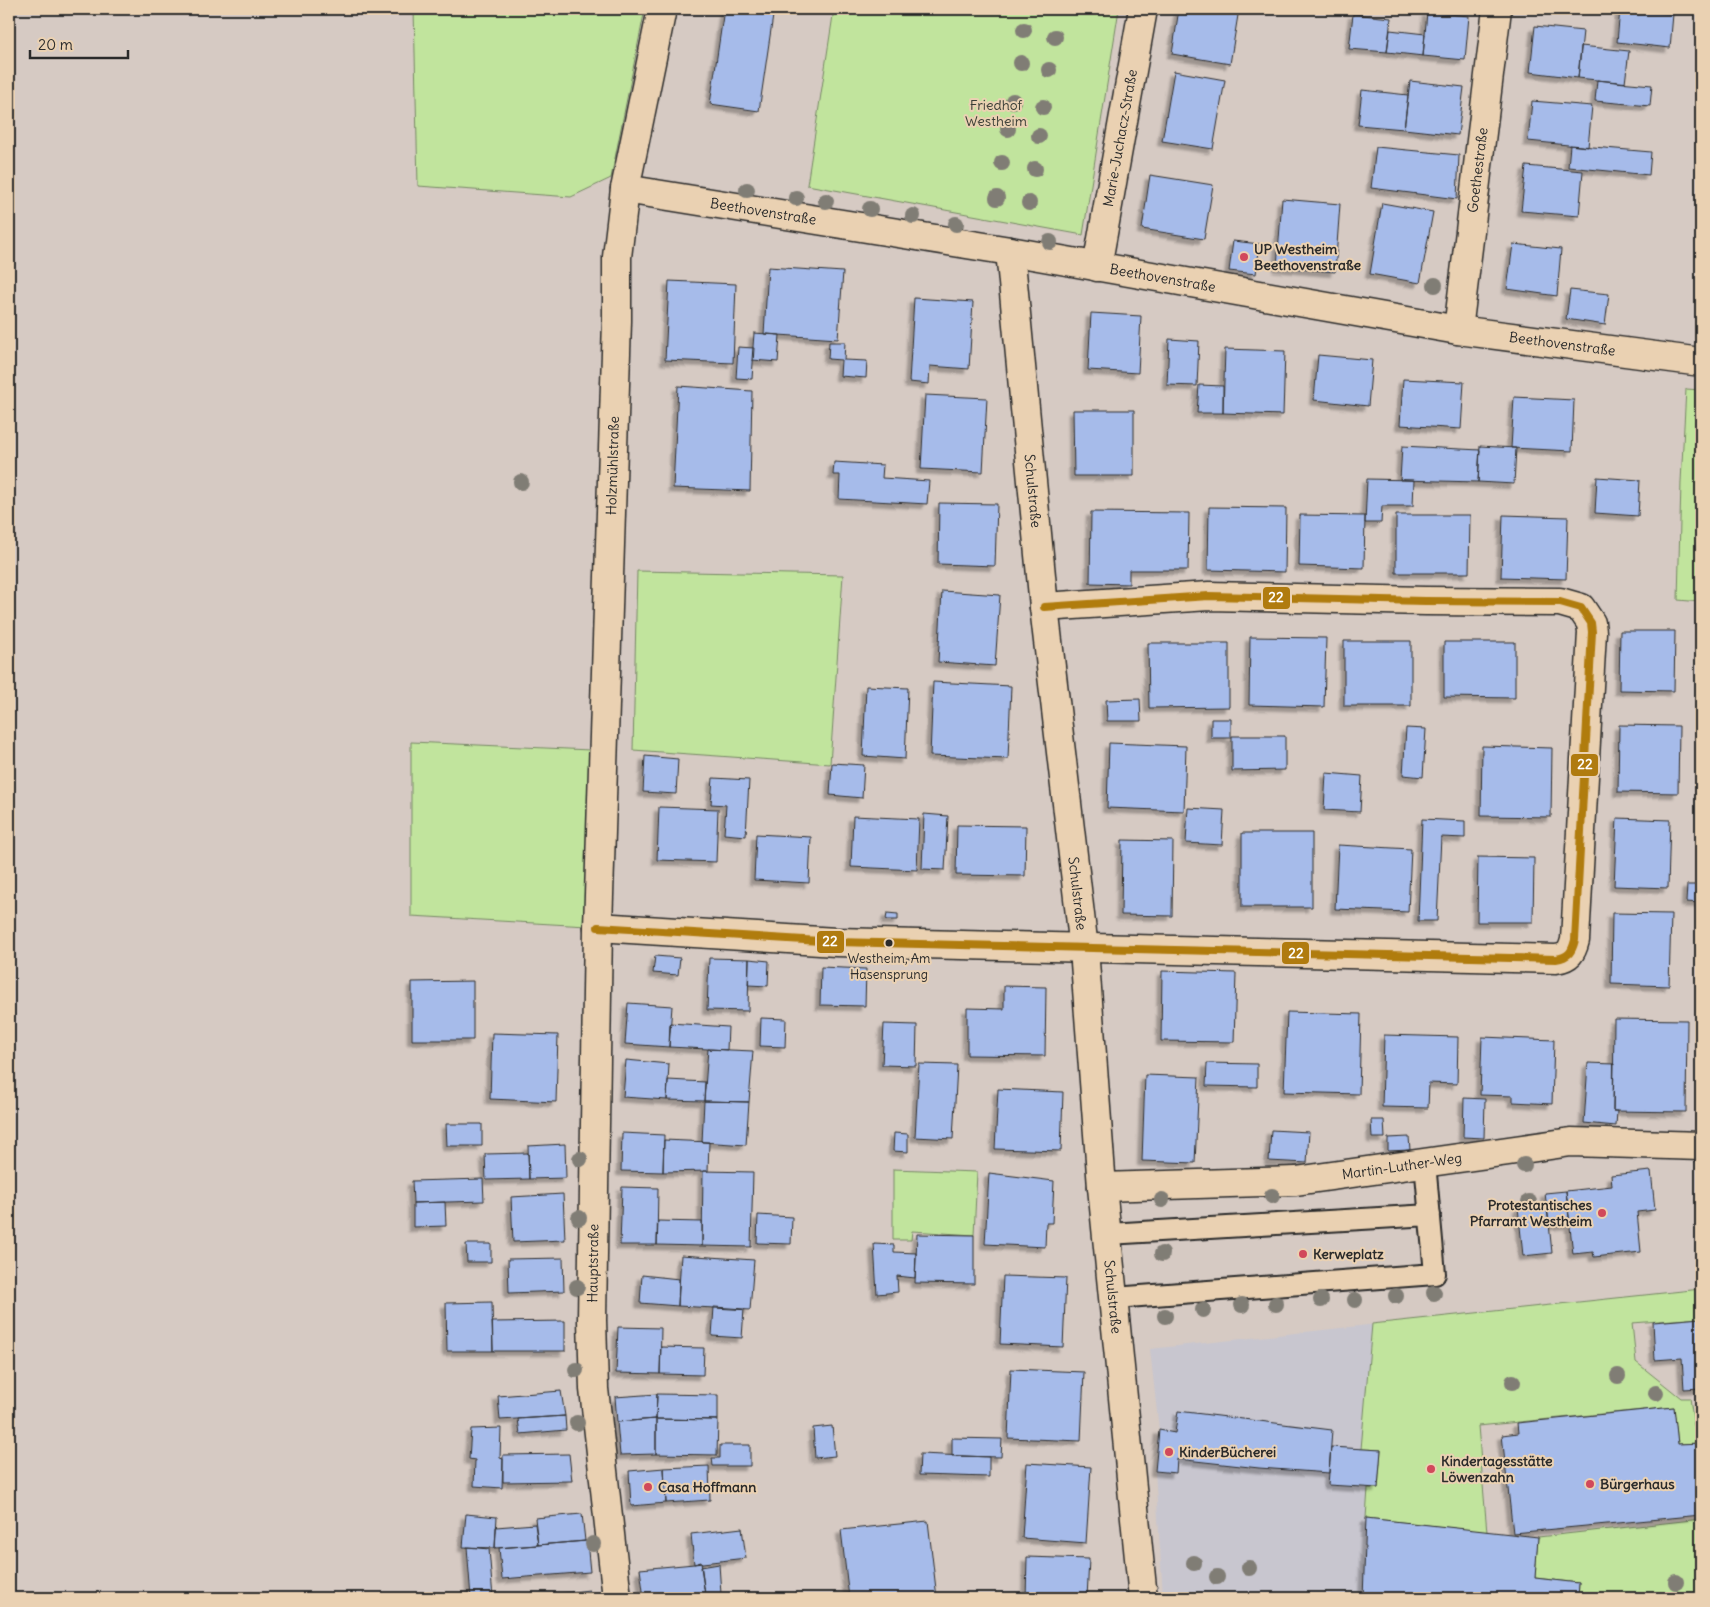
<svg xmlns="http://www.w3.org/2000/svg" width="1710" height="1607" font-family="Delius,sans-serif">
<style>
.built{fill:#c8c6cf}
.green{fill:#c1e49d;stroke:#768864}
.building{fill:#a6bbea;stroke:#2b2b2b;filter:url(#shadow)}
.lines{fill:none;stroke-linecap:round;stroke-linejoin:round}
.service-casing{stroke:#2b2b2b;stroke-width:24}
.minor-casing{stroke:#2b2b2b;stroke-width:31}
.secondary-casing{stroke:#2b2b2b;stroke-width:31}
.service{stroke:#ead1b2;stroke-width:20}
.minor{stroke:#ead1b2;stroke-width:28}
.secondary{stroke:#ead1b2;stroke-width:28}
.bus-1-casing{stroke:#ead1b2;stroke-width:11}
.bus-1{stroke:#b07b0f;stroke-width:8}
.tree{fill:#807d75}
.poi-dot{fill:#d1495b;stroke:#ead1b2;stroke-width:2}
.bus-dot{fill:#2b2b2b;stroke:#ead1b2;stroke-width:2}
.labels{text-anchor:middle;stroke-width:4;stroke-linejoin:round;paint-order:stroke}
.bus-label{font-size:13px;fill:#2b2b2b;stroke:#ead1b2}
.park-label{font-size:14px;fill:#3a3e36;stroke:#ead1b2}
.street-label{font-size:14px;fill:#2b2b2b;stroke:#ead1b2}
.poi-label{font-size:14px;font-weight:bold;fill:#2b2b2b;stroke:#ead1b2;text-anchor:start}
.line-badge{stroke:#ead1b2;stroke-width:2}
.badge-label{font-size:14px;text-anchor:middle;font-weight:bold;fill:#fff}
</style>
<defs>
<filter id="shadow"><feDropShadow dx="-4.5" dy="4.5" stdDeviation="1" flood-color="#0004"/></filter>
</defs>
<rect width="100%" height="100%" fill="#d6cac3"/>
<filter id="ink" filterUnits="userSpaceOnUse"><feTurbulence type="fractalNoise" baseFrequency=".02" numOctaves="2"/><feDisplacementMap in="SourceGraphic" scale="10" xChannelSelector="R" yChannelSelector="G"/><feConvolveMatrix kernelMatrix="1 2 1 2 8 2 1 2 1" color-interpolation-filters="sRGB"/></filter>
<g filter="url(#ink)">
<path class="built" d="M1468,1314l19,217 51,6 -3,41 44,5 -1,15h-385l-30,-2 -8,-125 4,-41 -9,-81z"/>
<path class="green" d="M414,9h231l-34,169 -40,19 -153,-11z
M834,9h285l-36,226 -276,-50z
M1686,389l15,1v212l-23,-2 3,-118z
M637,571l206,4 -13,189 -197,-14z
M411,742l179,8 -3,176 -176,-10z
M893,1169l84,3 -3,63 -62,-4 -1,9h-18z
M1701,1289v29l-69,5 4,39 45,36h9l4,28h7v17l-23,1 -4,-37 -196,19 9,106 -121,-14 2,-30h10l3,-38 -20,-1 11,-125z
M1701,1519v79h-123l1,-15 -44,-5 3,-41z"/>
<path class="building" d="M724,9h50l-15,102 -49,-7z
M1179,9h60l-9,55 -58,-10z
M1620,9l53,5 -3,34 -53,-6z
M1427,12l42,4 -4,44 -42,-4z
M1353,14l38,4 -4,34 -38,-3z
M1535,26l48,5 -5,47 -48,-6z
M1390,30l35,4 -2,22 -36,-4z
M1581,46l48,5 -4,32 -47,-5z
M1174,71l51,9 -12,69 -51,-8z
M1597,80l55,5 -2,21 -55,-5z
M1410,81l54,6 -6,48 -54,-6z
M1362,90l46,5 -4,34 -46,-4z
M1532,101l60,5 -4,41 -60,-6z
M1570,145l81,7 -2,23 -81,-8z
M1376,147l83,8 -2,44 -86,-11z
M1526,166l57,5 -4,45 -58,-5z
M1150,175l63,10 -9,54 -62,-10z
M1282,199l58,5 -5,68 -58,-5z
M1382,203l51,9 -13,71 -50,-9z
M1233,241l27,3 -4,30 -27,-3z
M1513,244l48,5 -4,47 -50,-7z
M768,267l75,5 -5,67 -74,-5z
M669,281l67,3 -3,79 -68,-3z
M1570,290l39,4 -4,31 -39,-6z
M914,298l59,4 -4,67 -39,-3 -1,18 -20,-2z
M1091,313l50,3 -3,57 -50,-3z
M754,333l26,2 -2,27 -26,-2z
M1169,339l30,2 -2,45 -30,-1z
M829,342h16l-1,18 23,1 -1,17 -26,-2 1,-16 -13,-1z
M738,347l16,1 -2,31 -16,-1z
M1225,349l60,2 -2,64 -60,-2z
M1318,355l54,5 -4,46 -54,-6z
M1403,379l61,3 -3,47 -61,-4z
M1199,385l24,1v27h-26z
M678,386l74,5 -2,100 -77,-3z
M925,395l62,3 -4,74 -62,-3z
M1514,397l60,3 -2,51 -61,-3z
M1073,410h61v66h-60z
M1402,446l78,4 -2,32 -78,-2z
M1480,446l36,2 -2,36 -36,-2z
M834,462l49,3 -1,13 47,3 -2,23 -88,-5 1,-24h-7z
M1597,477l43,3 -2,36 -43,-3z
M1367,479l47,1 -1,26h-31l-1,17h-16z
M939,503l58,1 -2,62 -57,-2z
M1209,507l77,1 -1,64 -77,-2z
M1091,512l98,1 -1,57h-59v14l-39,-1z
M1300,515l65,1 -1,52 -65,-2z
M1396,515h74l-1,58h-73z
M1503,515l65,2 -2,62 -65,-2z
M942,591l58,4 -5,71 -57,-4z
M1620,631h55l-1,60 -55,-1z
M1250,637l76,1 -2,69 -75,-2z
M1344,641h67v65h-67z
M1444,642h71v56l-71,-1z
M1148,643h81v64l-80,1z
M933,682l78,4 -3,73 -78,-3z
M866,686l42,2 -3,71 -42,-3z
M1140,699l1,22h-34l-1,-21z
M1211,719h20v19h-20z
M1619,725l60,1 -1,67 -60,-1z
M1406,728l20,1 -3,48 -20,-2z
M1232,736h53v34l-53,1z
M1109,743l77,3 -2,65 -77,-3z
M1482,746l70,2 -1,69 -70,-1z
M645,756l33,3 -2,35 -33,-2z
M832,763l32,2 -2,33 -32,-3z
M1326,773l36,3 -2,36 -36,-2z
M713,778l36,2 -3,56 -22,-2 2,-29 -15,-1z
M659,807l59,2 -2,53 -59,-2z
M1188,808l36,2 -2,35 -36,-2z
M924,814l24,2 -3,54 -23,-1z
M853,816l66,3 -2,51 -66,-3z
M1617,818l53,2 -2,68 -54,-2z
M1422,819l43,2v17l-24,-1 -4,84h-19z
M957,825l69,1 -1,50 -69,-1z
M1242,833h70v74h-70z
M756,834l55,3 -2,46 -55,-3z
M1122,840l51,1 -1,75 -51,-1z
M1338,845l73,4 -3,63 -73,-3z
M1478,857l56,1 -1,64h-56z
M1687,885h14v18l-15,-1z
M887,913l11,1v6h-12z
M1612,913l59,1 -2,72 -58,-2z
M655,956l25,2 -2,17 -25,-2z
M709,958l40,1 -1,52 -41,-1z
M749,959l20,2 -1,25 -20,-1z
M821,967l45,2 -1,37 -45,-1z
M1162,971l74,2 -2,69 -73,-1z
M473,981v59h-61v-58z
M1004,986l42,1 -1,69 -78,-1v-47l37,1z
M628,1003l44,3 -3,41 -44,-3z
M1287,1012l74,2 -2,80 -75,-2z
M761,1018l25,1 -1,28 -25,-1z
M1614,1019l73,1 -1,92 -73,-1z
M670,1023l58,4 -1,23 -58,-3z
M884,1024l33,1 -1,41 -34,-1z
M492,1033l66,2 -2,67 -66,-3z
M1384,1035l74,2 -1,47 -28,-1 -1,25 -46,-1z
M1482,1037l72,3 -2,64 -39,-2v-6l-33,-1z
M708,1049l45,2 -4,51 -45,-1z
M626,1060l43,4 -2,36 -44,-3z
M1207,1063l50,1v23l-51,-1z
M1588,1063l26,1 -1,47h4l-1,15 -32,-3z
M919,1064l38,1 -4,74 -38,-2z
M1145,1075l54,2 -4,86 -53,-2z
M668,1080l37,2 -1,19 -37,-1z
M998,1089l65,3 -2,59 -66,-2z
M1464,1098l21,1 -1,39 -21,-1z
M704,1101l45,1 -3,43 -44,-3z
M1371,1120h13l1,18h-13z
M446,1124h36v22h-35z
M1271,1130l38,2 -2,31 -38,-2z
M622,1133l42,2 -1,37 -42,-1z
M894,1133l14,1v18l-15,-1z
M1409,1137l1,13 -22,1v-13z
M664,1140l45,2 -1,29 -45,1z
M565,1144l1,34 -37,1 -1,-33z
M528,1153l1,26 -43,1 -1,-26z
M703,1171l50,1 -2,75 -49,-1z
M1651,1171l4,39 -18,2 4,40 -47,5 -1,-5 -20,2 -7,-63 46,-5 -1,-11z
M989,1173l65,8 -2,42h-6l-1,24 -60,-3z
M483,1179l1,22 -71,2 -1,-22z
M622,1187l36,1 -1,57h-37z
M1566,1191l4,33 -21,2 -4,-33z
M563,1194l2,46 -52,2 -2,-45z
M445,1202l1,24 -33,1v-24z
M1547,1204l5,49 -29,3 -5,-49z
M758,1215l34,2 -1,27 -34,-1z
M658,1221l44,1v24l-45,-1z
M917,1234l57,1v49l-59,-1z
M466,1244h25v18h-24z
M874,1244l20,1v7l22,1 -1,25 -18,-2 1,16 -21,2z
M681,1255l73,5 -4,50 -72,-4z
M563,1258l1,33 -55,2 -1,-34z
M642,1275l37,4 -1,27 -38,-3z
M1003,1276l63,2 -3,69 -63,-3z
M492,1302l1,49h-46l-1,-48z
M714,1307l30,2 -2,29 -30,-2z
M1701,1318v70l-17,1 -2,-31 -27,2 -2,-38z
M565,1321v30h-72l-1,-29z
M618,1327l43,1 -1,46 -44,-1z
M661,1347l43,1 -1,27 -43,-1z
M1011,1369l73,3 -3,69 -73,-3z
M561,1391l4,25 -65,4 -2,-24z
M657,1394l-1,25 -39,3 -2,-25z
M657,1394l61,1v25l-62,-1z
M1674,1407l4,37 23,-1v72l-188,18 -11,-98 16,-2 -1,-10z
M1178,1411l154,19 -3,43 -70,-5 -82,-9 -1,14 -21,-2 4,-41 16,3z
M565,1416l1,14 -46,4 -2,-15z
M656,1419v35l-36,1 -3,-33z
M656,1419l62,1 -1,35 -61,-1z
M832,1426l3,30 -20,2 -2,-30z
M501,1428l-1,30 3,1 -1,29 -28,-2 1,-26 -6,-1 2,-30z
M952,1438l50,1 -1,18 -49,-1z
M720,1445h30v21h-37l-1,-8h8z
M1331,1447l50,3 -3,38 -50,-3z
M569,1454l3,27 -69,1v-27z
M920,1454l69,3v20l-70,-2z
M1027,1463l64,4 -5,76 -64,-5z
M709,1466l1,34 -44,3 -2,-35z
M664,1468l2,35 -35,3 -2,-35z
M466,1514l31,3 -2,31 -32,-1z
M582,1514l3,27 -47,4 -3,-27z
M1366,1518l172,19 -3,41 44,5 -1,15h-215z
M928,1521l9,77h-88l-8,-68z
M535,1524l3,21 -43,3 1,-21z
M742,1528l4,30 -52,6 -3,-30z
M587,1541l3,31 -88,7 -3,-31z
M467,1547l22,2 4,49h-22z
M1027,1557l62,2 -2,39h-61z
M701,1562l4,33 -24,3h-37l-4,-29 54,-5z
M719,1564l2,30 -16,1 -4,-28z
M589,1590l2,8h-64z
M753,1595v3h-32v-1z"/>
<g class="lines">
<g class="service-casing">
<path id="service" d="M1108,1234l322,-19
M1114,1298l321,-24 -10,-111"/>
</g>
<g class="minor-casing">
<g id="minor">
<path id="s1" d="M625,189l385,62 448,79 243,32"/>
<path id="s2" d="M1010,251l34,356 40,342 18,238 41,411"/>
<path id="s3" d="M1097,267l46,-258"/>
<path id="s4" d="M1458,330l39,-321"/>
<path d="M598,927l238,15 720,17c13,-2 16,-7 19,-19l17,-308 -1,-9 -10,-15 -21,-6 -135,-1 -216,-5 -165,11"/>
<path id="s5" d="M1102,1187l194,-6 275,-39 130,4"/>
</g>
</g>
<g class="secondary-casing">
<g id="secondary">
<path id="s6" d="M617,1598l-23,-209 -2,-69 6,-393 19,-606v-64l8,-68 37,-180"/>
</g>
</g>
<use href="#service" class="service"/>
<use href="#minor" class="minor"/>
<use href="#secondary" class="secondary"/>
<g class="bus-1-casing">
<path id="bus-1" d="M598,927l238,15 720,17c13,-2 16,-7 19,-19l17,-308 -1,-9 -10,-15 -21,-6 -135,-1 -216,-5 -165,11"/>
</g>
<use href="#bus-1" class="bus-1"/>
</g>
<g class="tree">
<circle cx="1024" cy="30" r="8"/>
<circle cx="1055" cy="37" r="8"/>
<circle cx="1021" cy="63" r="8"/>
<circle cx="1049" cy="70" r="8"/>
<circle cx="1013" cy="101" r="8"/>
<circle cx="1043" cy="107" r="8"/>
<circle cx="1008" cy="129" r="8"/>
<circle cx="1039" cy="136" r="8"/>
<circle cx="1002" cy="163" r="8"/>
<circle cx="1035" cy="169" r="8"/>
<circle cx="747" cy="190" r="8"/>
<circle cx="796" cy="198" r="8"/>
<circle cx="997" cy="198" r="8"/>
<circle cx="826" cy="201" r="8"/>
<circle cx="1029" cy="203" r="8"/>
<circle cx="870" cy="209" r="8"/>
<circle cx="913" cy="216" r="8"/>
<circle cx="956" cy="224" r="8"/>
<circle cx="1050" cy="242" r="8"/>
<circle cx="1435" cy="285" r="8"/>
<circle cx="521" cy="482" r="8"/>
<circle cx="580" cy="1159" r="8"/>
<circle cx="1524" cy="1165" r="8"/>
<circle cx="1272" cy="1196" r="8"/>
<circle cx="1162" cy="1200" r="8"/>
<circle cx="1529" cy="1202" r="8"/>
<circle cx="579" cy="1218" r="8"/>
<circle cx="1162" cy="1254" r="8"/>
<circle cx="577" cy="1287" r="8"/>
<circle cx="1434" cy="1293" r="8"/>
<circle cx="1396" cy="1296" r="8"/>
<circle cx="1321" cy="1300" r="8"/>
<circle cx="1355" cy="1300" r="8"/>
<circle cx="1276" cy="1304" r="8"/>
<circle cx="1242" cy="1305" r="8"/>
<circle cx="1203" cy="1310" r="8"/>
<circle cx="1165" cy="1316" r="8"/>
<circle cx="576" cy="1370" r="8"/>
<circle cx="1618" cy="1376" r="8"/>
<circle cx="1513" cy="1382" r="8"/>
<circle cx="1656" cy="1393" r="8"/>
<circle cx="577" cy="1423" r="8"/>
<circle cx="593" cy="1544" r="8"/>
<circle cx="1194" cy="1563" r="8"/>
<circle cx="1249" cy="1568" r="8"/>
<circle cx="1217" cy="1577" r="8"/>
<circle cx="1676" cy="1582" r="8"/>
</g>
</g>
<g class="poi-dot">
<circle cx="1244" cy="257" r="5"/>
<circle cx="1602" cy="1213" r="5"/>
<circle cx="1303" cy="1254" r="5"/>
<circle cx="1169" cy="1452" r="5"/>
<circle cx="1431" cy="1469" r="5"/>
<circle cx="1590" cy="1484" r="5"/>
<circle cx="648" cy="1487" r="5"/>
</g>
<circle class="bus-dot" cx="889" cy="943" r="4.5"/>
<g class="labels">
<g class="bus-label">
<text x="889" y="963">Westheim, Am<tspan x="889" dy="16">Hasensprung</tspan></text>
</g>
<g class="park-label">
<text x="996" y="110">Friedhof<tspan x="996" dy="16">Westheim</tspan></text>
</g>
<g class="street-label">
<text dy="5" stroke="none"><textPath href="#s3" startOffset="131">Marie-Juchacz-Straße</textPath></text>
<text dy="5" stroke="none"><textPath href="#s4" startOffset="161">Goethestraße</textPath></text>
<text dy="5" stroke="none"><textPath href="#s1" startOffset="140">Beethovenstraße</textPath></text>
<text dy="5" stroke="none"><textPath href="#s1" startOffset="545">Beethovenstraße</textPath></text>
<text dy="5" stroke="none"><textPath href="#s1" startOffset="950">Beethovenstraße</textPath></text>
<text dy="5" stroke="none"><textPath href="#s6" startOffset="1134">Holzmühlstraße</textPath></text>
<text dy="5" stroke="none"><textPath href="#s2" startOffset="241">Schulstraße</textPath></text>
<text dy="5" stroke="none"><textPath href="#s2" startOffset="646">Schulstraße</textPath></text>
<text dy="5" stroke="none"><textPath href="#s5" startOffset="301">Martin-Luther-Weg</textPath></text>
<text dy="5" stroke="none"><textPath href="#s6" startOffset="336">Hauptstraße</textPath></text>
<text dy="5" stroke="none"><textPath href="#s2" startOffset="1051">Schulstraße</textPath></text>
</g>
<g class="poi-label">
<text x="1254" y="254">UP Westheim<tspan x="1254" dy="16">Beethovenstraße</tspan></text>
<text x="1592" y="1210" text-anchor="end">Protestantisches<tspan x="1592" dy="16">Pfarramt Westheim</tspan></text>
<text x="1313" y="1259">Kerweplatz</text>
<text x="1179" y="1457">KinderBücherei</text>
<text x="1441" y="1466">Kindertagesstätte<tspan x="1441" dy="16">Löwenzahn</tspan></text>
<text x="1600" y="1489">Bürgerhaus</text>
<text x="658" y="1492">Casa Hoffmann</text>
</g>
</g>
<g class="line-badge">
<rect x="1262" y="586" width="29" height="24" rx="5" fill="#b07b0f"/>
<rect x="1570" y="753" width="29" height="24" rx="5" fill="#b07b0f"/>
<rect x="816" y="930" width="29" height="24" rx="5" fill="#b07b0f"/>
<rect x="1281" y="941" width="29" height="24" rx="5" fill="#b07b0f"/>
</g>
<g class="badge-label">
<text x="1276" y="602">22</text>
<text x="1585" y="769">22</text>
<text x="830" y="946">22</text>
<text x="1296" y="958">22</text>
</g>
<rect width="1710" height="1607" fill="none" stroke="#ead1b2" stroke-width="30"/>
<rect x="15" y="15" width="1680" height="1577" fill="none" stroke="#2b2b2b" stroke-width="2" filter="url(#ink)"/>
<path d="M30 50v8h98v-8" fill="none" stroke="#2b2b2b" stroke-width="2.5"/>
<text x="38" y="50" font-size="15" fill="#2b2b2b" stroke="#ead1b2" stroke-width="4" paint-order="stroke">20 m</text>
</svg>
